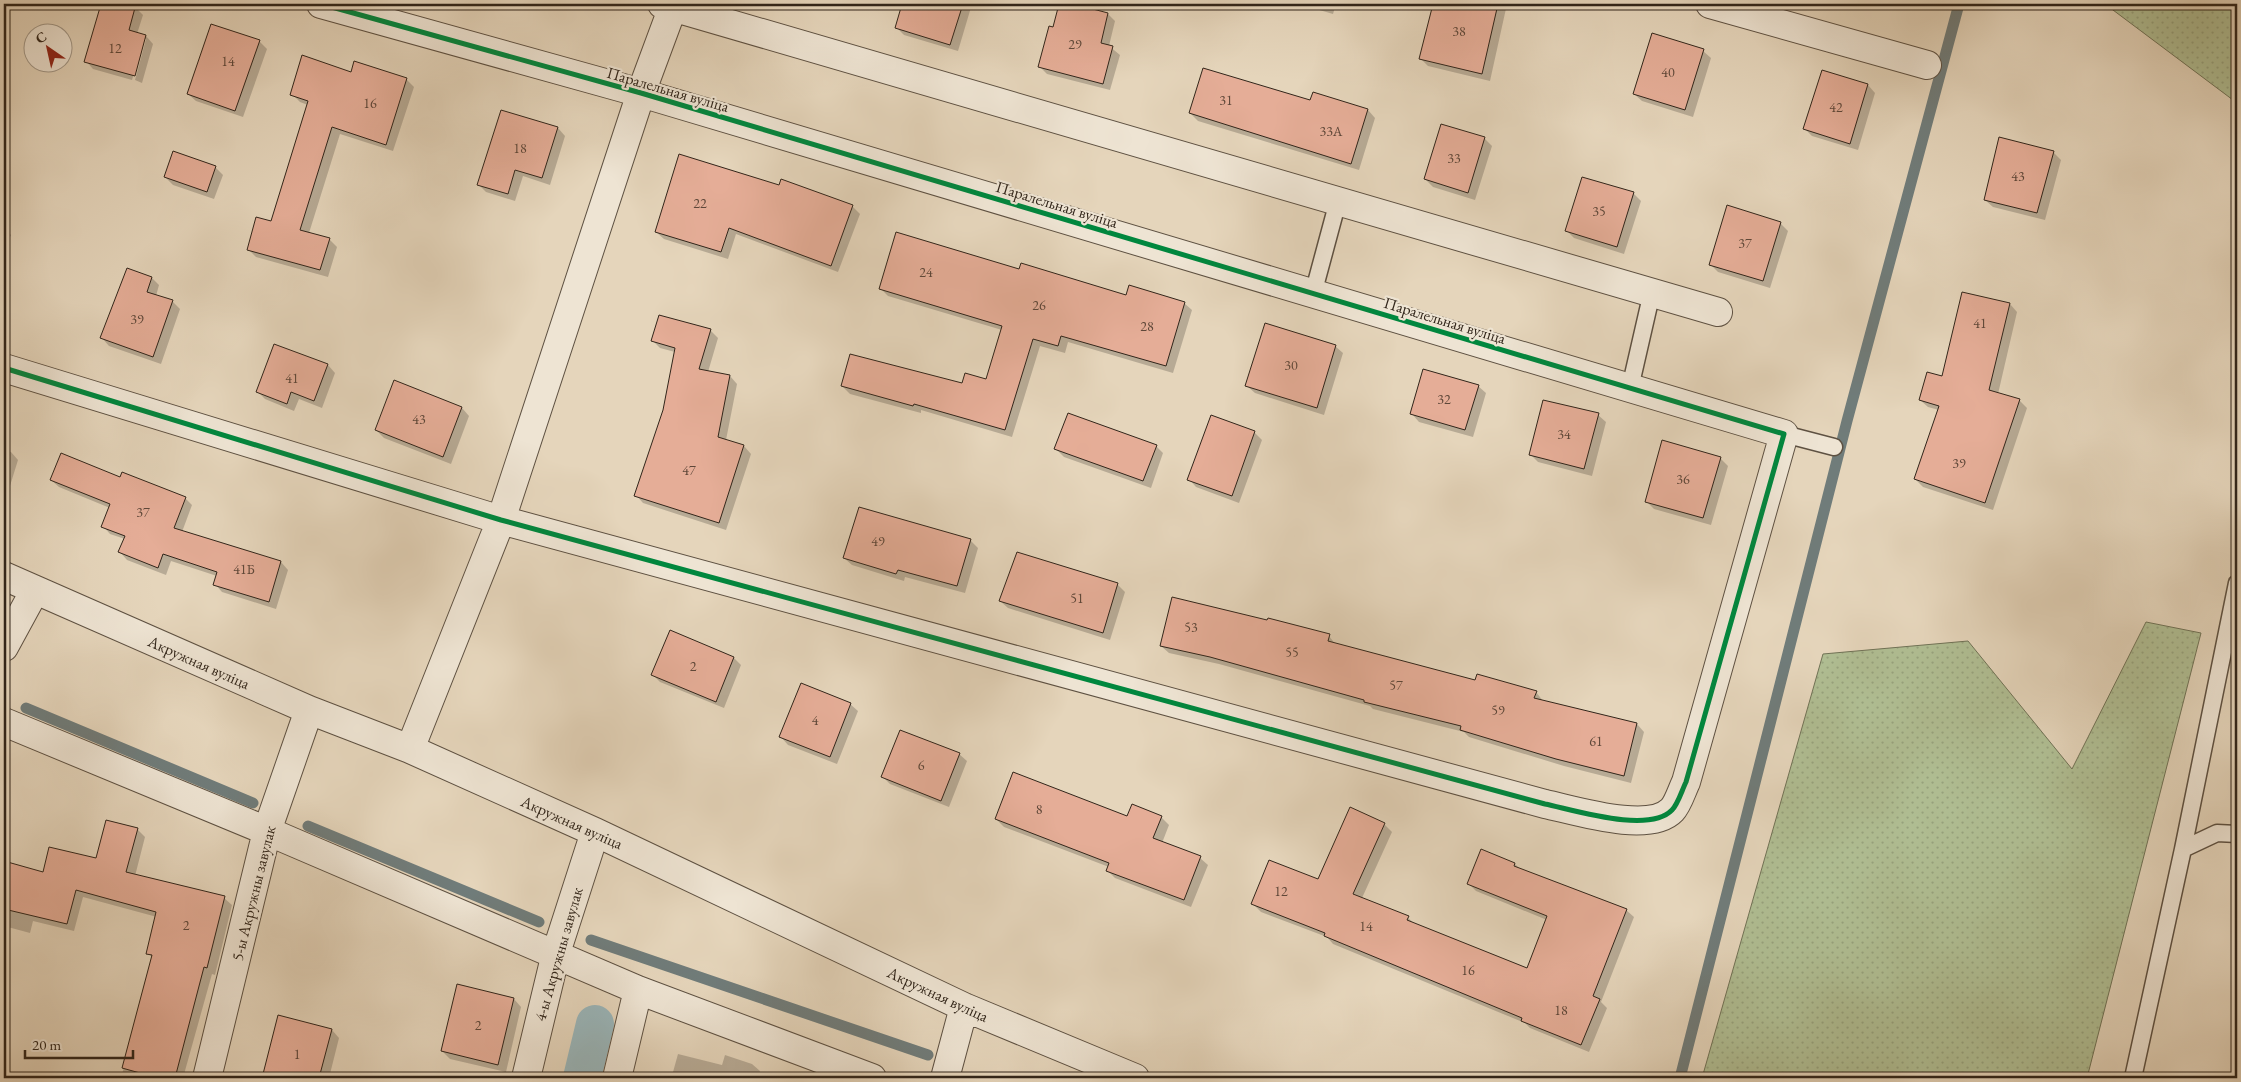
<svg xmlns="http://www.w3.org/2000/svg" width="2241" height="1082" font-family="'EB Garamond',serif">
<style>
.grass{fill:url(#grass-dots);stroke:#707256}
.shadow{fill:#0003}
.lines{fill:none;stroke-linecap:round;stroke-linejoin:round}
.stream{stroke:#707c7a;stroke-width:11}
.canal{stroke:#9ab6ba;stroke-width:38}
.building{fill:#e5ad97;stroke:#31251a}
.service-casing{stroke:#5e5142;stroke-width:19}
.minor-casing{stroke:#5e5142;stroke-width:30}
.service{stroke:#eee4d3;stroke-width:16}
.minor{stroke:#eee4d3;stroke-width:28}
.cycleway-casing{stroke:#eee4d3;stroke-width:8}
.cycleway{stroke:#00873e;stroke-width:5}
.labels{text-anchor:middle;stroke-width:4.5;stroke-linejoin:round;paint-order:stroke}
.number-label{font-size:14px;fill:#5e4739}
.street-label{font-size:16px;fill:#31251a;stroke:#eee4d3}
</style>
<defs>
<pattern id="grass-dots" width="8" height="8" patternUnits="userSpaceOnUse" patternTransform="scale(1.25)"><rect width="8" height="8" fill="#b0be93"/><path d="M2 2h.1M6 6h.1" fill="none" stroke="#98a37e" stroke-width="1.8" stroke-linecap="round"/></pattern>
</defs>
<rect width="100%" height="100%" fill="#e5d5bb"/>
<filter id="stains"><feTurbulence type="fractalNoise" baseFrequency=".004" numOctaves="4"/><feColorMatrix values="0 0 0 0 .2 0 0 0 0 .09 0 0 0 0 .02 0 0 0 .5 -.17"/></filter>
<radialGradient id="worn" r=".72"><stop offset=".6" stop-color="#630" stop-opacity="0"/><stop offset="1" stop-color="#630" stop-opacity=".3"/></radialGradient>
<path class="grass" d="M2105,4h132v99z
M2146,622l55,11 -114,445h-385l121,-424 145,-13 104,128z"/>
<path class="shadow" d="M102,4h21l12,3 8,8 -6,19 9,2 7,8 -11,39 -7,-3 11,-41h-2l-12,41 -39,-11 -7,-8z
M903,4h69l-14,47 -54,-16 -8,-8z
M1061,4h8l39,10 7,7 -6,25 11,9 -10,35 -63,-16 -8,-8z
M1299,4h37l-3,10z
M1434,4h73l-17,77 -62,-15 -7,-7z
M259,41l8,8 -24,68 -47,-16 -8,-7z
M1703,51l8,7 -18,59 -51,-16 -8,-7z
M1823,72l45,13 7,8 -17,57 -46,-14 -7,-7z
M351,74l55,5 8,8 -21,64 -53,-17 -31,99 20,6 8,8 -9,30 -72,-20 -7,-7 23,-27 36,-118 -8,-3 -8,-8z
M1314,93l54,17 7,8 -16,52 -161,-49 -8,-8 121,-11z
M558,128l7,8 -15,49 -27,-9 -8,25 -29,-9 -8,-8z
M1484,138l8,8 -17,54 -42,-13 -8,-8z
M2053,152l8,8 -16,60 -52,-13 -8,-7z
M215,167l8,8 -9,24 -41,-14 -8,-8z
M780,187l72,19 8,8 -22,58 -102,-38 -8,25 -64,-20 -8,-7z
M1633,193l8,8 -17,53 -50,-16 -8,-8z
M1780,223l8,8 -18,57 -52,-16 -8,-8z
M4,228l7,7 -7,14z
M128,269l24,9 7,7 -3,11 16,5 8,8 -19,55 -52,-18 -7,-8z
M1020,271l107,26 57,6 8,7 -19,63 -105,-31 -3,11 -25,-7 -28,91 -91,-27v3l-71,-19 -8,-8 121,-1 24,-4 15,-51 -114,-34 -8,-8z
M1963,293l47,11 7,8 -19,82 21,6 8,8 -34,102 -70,-23 -8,-8 24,-69 -11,-3 -8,-7 23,-22z
M710,330l8,8 -10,34 22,4 7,8 -11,56 18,6 7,8 -25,76 -83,-27 -7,-8 23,-55 16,-88 -15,-4 -8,-8z
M275,345l53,20 7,8 -13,35 -23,-9 -5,12 -29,-12 -8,-8z
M1335,346l8,7 -19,62 -69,-22 -8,-7z
M395,382l67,26 7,8 -18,48 -67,-26 -8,-8z
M1478,386l8,7 -13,44 -54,-15 -7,-8z
M1598,415l8,7 -14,54 -54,-14 -8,-8z
M1254,432l8,8 -23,63 -43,-16 -7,-8z
M1156,446l7,7 -12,35 -87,-31 -8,-8z
M4,450l7,2 7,8 -13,42z
M1720,458l8,8 -17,59 -57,-16 -8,-8z
M121,479l64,19 7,7 -10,27 99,30 7,8 -12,39 -54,-17 -7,-8 2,-8 -46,-15 -5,14 -39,-15 -7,-8 5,-13 -15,-5 -7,-8 7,-18 -51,-21 -8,-7z
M860,508l111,33 7,7 -13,45 -60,-16 -1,4 -52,-16 -8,-7z
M1117,584l8,8 -15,48 -102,-32 -8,-7z
M670,631l64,27 7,7 -17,43 -64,-26 -8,-8z
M1329,636l7,9 140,36 60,11 7,9 94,23 7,8 -13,51 -67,-17 -95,-29 -5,-5 -91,-23 -3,-3 -151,-42 -50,-11 -8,-7z
M850,704l8,7 -21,53 -49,-19 -7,-8z
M959,754l8,7 -18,46 -59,-23 -7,-7z
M1161,817l8,8 -7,18 38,15 8,7 -17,42 -76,-29 -7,-7 1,-4 -105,-40 -8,-8z
M1384,824l8,8 -30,66 46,20 7,6 113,46 19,-50 -71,-29 -8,-8 47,-19 6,6 105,40 8,7 -33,85 6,6 -18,44 -59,-24 -5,-5 -192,-79 -6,-7 -66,-25 -8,-8 66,-23z
M137,829l8,8 -10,39 89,22 8,7 -17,70 -3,-1 -29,104h-62l32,-120 -5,-5 9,-36 -74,-20 -9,34 -41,-10 -3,12 -26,-7v-64l40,11 53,-13z
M4,980l6,6 -6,25z
M514,999l7,8 -15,65 -56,-13 -8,-8z
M279,1016l53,14 7,8 -10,40h-66z
M678,1054l44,11 3,-10 27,9 8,7 -1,3 18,4h-98l-6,-6z"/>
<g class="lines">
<path class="stream" d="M26,708l227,95
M308,826l231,96
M591,940l337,115
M1680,1078l167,-657 112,-417"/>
<path class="canal" d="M582,1078l13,-54"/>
</g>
<path class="building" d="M101,4h35l-7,26 17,5 -11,41 -51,-14z
M902,4h61l-13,41 -55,-17z
M1059,4h15l34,9 -7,30 12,3 -10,38 -65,-17 11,-41 4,1z
M1433,4h65l-16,70 -63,-15z
M211,24l49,16 -25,71 -48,-17z
M1652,33l52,16 -19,61 -52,-16z
M302,55l49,17 3,-11 53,17 -21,67 -54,-18 -32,103 30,8 -10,32 -73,-20 9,-33 15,4 37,-120 -18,-6z
M1203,68l107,32 3,-8 55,17 -17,55 -162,-51z
M1822,70l46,14 -18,60 -47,-15z
M501,110l57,17 -16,51 -27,-8 -7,24 -31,-9z
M1441,124l44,13 -17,56 -44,-14z
M1999,137l55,14 -17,62 -53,-13z
M173,151l43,15 -9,26 -43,-15z
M679,154l100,31 2,-6 72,26 -22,61 -102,-38 -8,24 -66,-20z
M1582,177l52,15 -17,55 -52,-16z
M1727,205l54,17 -18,59 -54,-16z
M896,232l123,37 2,-6 105,32 3,-10 56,17 -19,64 -105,-30 -3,10 -25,-7 -28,91 -91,-26 -1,2 -72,-20 9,-32 112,29 3,-10 21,6 16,-53 -123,-37z
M127,268l25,9 -5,15 26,8 -20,57 -53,-19z
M1962,292l48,11 -21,87 31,9 -35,104 -71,-24 25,-73 -20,-6 8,-28 15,4z
M659,315l52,14 -12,40 31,6 -12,62 26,8 -25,78 -85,-27 29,-86 12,-62 -24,-7z
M1265,323l71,22 -19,63 -72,-22z
M274,344l54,20 -14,37 -23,-9 -4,12 -31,-12z
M1423,369l56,16 -14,45 -55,-16z
M394,380l68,27 -19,50 -68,-27z
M1543,400l56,13 -15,56 -55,-14z
M1068,413l89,32 -14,36 -89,-32z
M1211,415l44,16 -23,65 -45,-16z
M1662,440l59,17 -18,61 -58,-16z
M61,453l59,24 2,-5 64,25 -12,31 107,33 -12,41 -56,-17 4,-13 -54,-18 -5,14 -40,-16 7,-16 -24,-9 9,-23 -60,-24z
M859,507l112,32 -14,47 -59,-16 -2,4 -53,-16z
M1017,552l101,31 -15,50 -104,-32z
M1172,597l95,23 1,-2 62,16 -2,7 147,39 2,-6 60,17 -3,7 103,25 -13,53 -68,-17 -96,-29 1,-4 -97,-24v-2l-154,-43 -50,-11z
M670,630l64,27 -18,45 -65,-27z
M801,683l50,20 -21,54 -51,-20z
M900,730l60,23 -19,48 -60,-24z
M1013,772l114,44 5,-12 30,12 -9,22 48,18 -17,44 -78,-29 3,-8 -114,-44z
M1350,807l35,16 -32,71 56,22 -2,4 120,48 20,-52 -80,-32 14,-35 34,14 -1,3 113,43 -34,87 7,3 -19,46 -60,-24 1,-3 -198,-82 1,-3 -74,-29 18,-44 49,19z
M106,820l32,8 -12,44 99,24 -18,72 -3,-1 -29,111h-17l-36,-10 30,-113 -6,-1 10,-42 -80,-22 -9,34 -63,-15v-48l39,11 6,-25 47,11z
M457,984l57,14 -16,67 -57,-14z
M278,1015l54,14 -13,49h-57z"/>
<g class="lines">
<g class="service-casing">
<path id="service" d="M1313,294l25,-93
M1630,388l22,-96
M1784,434l50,13
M2183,849l54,-266
M2133,1078l50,-229 34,-16 20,1"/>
</g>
<g class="minor-casing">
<path id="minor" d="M662,4l1056,308
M1710,4l217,61
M4,368l497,152 1044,284c29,6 104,30 127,6 6,-6 10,-20 14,-28l98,-348 -1143,-341 -320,-89
M4,576l305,134 101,39 185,83 369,175 171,71
M4,647l31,-57
M4,722l263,109 371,159 234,88
M410,749l91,-229 140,-427 33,-89
M207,1078l60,-247 42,-121
M526,1078l30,-125 39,-121
M617,1078l21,-88
M945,1078l19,-71"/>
</g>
<use href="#service" class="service"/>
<use href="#minor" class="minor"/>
<g class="cycleway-casing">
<path id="cycleway" d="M4,368l497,152 1044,284c29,6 104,30 127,6 6,-6 10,-20 14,-28l98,-348 -1143,-341 -320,-89"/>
</g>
<use href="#cycleway" class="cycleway"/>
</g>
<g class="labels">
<g class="number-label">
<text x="1459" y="36">38</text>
<text x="1075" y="49">29</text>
<text x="115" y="53">12</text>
<text x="228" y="66">14</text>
<text x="1668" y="77">40</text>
<text x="1226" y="105">31</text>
<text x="370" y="108">16</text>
<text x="1836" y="112">42</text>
<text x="1331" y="136">33А</text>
<text x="520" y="153">18</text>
<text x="1454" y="163">33</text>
<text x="2018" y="181">43</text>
<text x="700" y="208">22</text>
<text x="1599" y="216">35</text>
<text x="1745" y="248">37</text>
<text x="926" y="277">24</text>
<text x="1039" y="310">26</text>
<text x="137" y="324">39</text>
<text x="1980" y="328">41</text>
<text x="1147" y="331">28</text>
<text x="1291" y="370">30</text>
<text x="292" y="383">41</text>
<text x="1444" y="404">32</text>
<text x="419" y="424">43</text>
<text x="1564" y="439">34</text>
<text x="1959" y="468">39</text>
<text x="689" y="475">47</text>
<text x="1683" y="484">36</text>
<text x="143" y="517">37</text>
<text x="878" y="546">49</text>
<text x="244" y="574">41Б</text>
<text x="1077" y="603">51</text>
<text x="1191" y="632">53</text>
<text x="1292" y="657">55</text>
<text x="693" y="671">2</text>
<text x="1396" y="690">57</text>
<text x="1498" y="715">59</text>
<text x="815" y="725">4</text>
<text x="1596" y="746">61</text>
<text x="921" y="770">6</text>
<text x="1039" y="814">8</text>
<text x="1281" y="896">12</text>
<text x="186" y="930">2</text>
<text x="1366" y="931">14</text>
<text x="1468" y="975">16</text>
<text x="1561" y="1015">18</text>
<text x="478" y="1030">2</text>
<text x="297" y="1059">1</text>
</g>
<g class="street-label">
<text transform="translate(668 89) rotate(16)" y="6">Паралельная вуліца</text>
<text transform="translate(1057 204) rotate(17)" y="6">Паралельная вуліца</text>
<text transform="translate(1445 320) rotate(17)" y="6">Паралельная вуліца</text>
<text transform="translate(199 662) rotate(24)" y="6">Акружная вуліца</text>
<text transform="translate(572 822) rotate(24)" y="6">Акружная вуліца</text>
<text transform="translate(253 893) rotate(-76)" y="6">5-ы Акружны завулак</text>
<text transform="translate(558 954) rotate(-74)" y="6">4-ы Акружны завулак</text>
<text transform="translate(938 994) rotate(25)" y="6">Акружная вуліца</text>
</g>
</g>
<rect width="2241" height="1082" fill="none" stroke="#e5d5bb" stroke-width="20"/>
<rect x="5" y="5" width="2231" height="1072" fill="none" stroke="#31251a" stroke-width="2.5"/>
<rect x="10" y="10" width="2221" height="1062" fill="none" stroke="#31251a"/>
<g transform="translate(48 48) rotate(326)"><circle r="24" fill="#eee4d3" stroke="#a29889"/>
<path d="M0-4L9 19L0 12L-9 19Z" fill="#8f2418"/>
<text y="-8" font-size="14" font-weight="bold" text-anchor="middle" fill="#31251a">С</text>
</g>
<path d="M25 1050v8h108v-8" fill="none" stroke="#31251a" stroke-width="2.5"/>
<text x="32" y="1050" font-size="15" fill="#31251a" stroke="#eee4d3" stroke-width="4" paint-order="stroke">20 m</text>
<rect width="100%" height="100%" filter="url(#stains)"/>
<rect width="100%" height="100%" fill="url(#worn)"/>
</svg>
